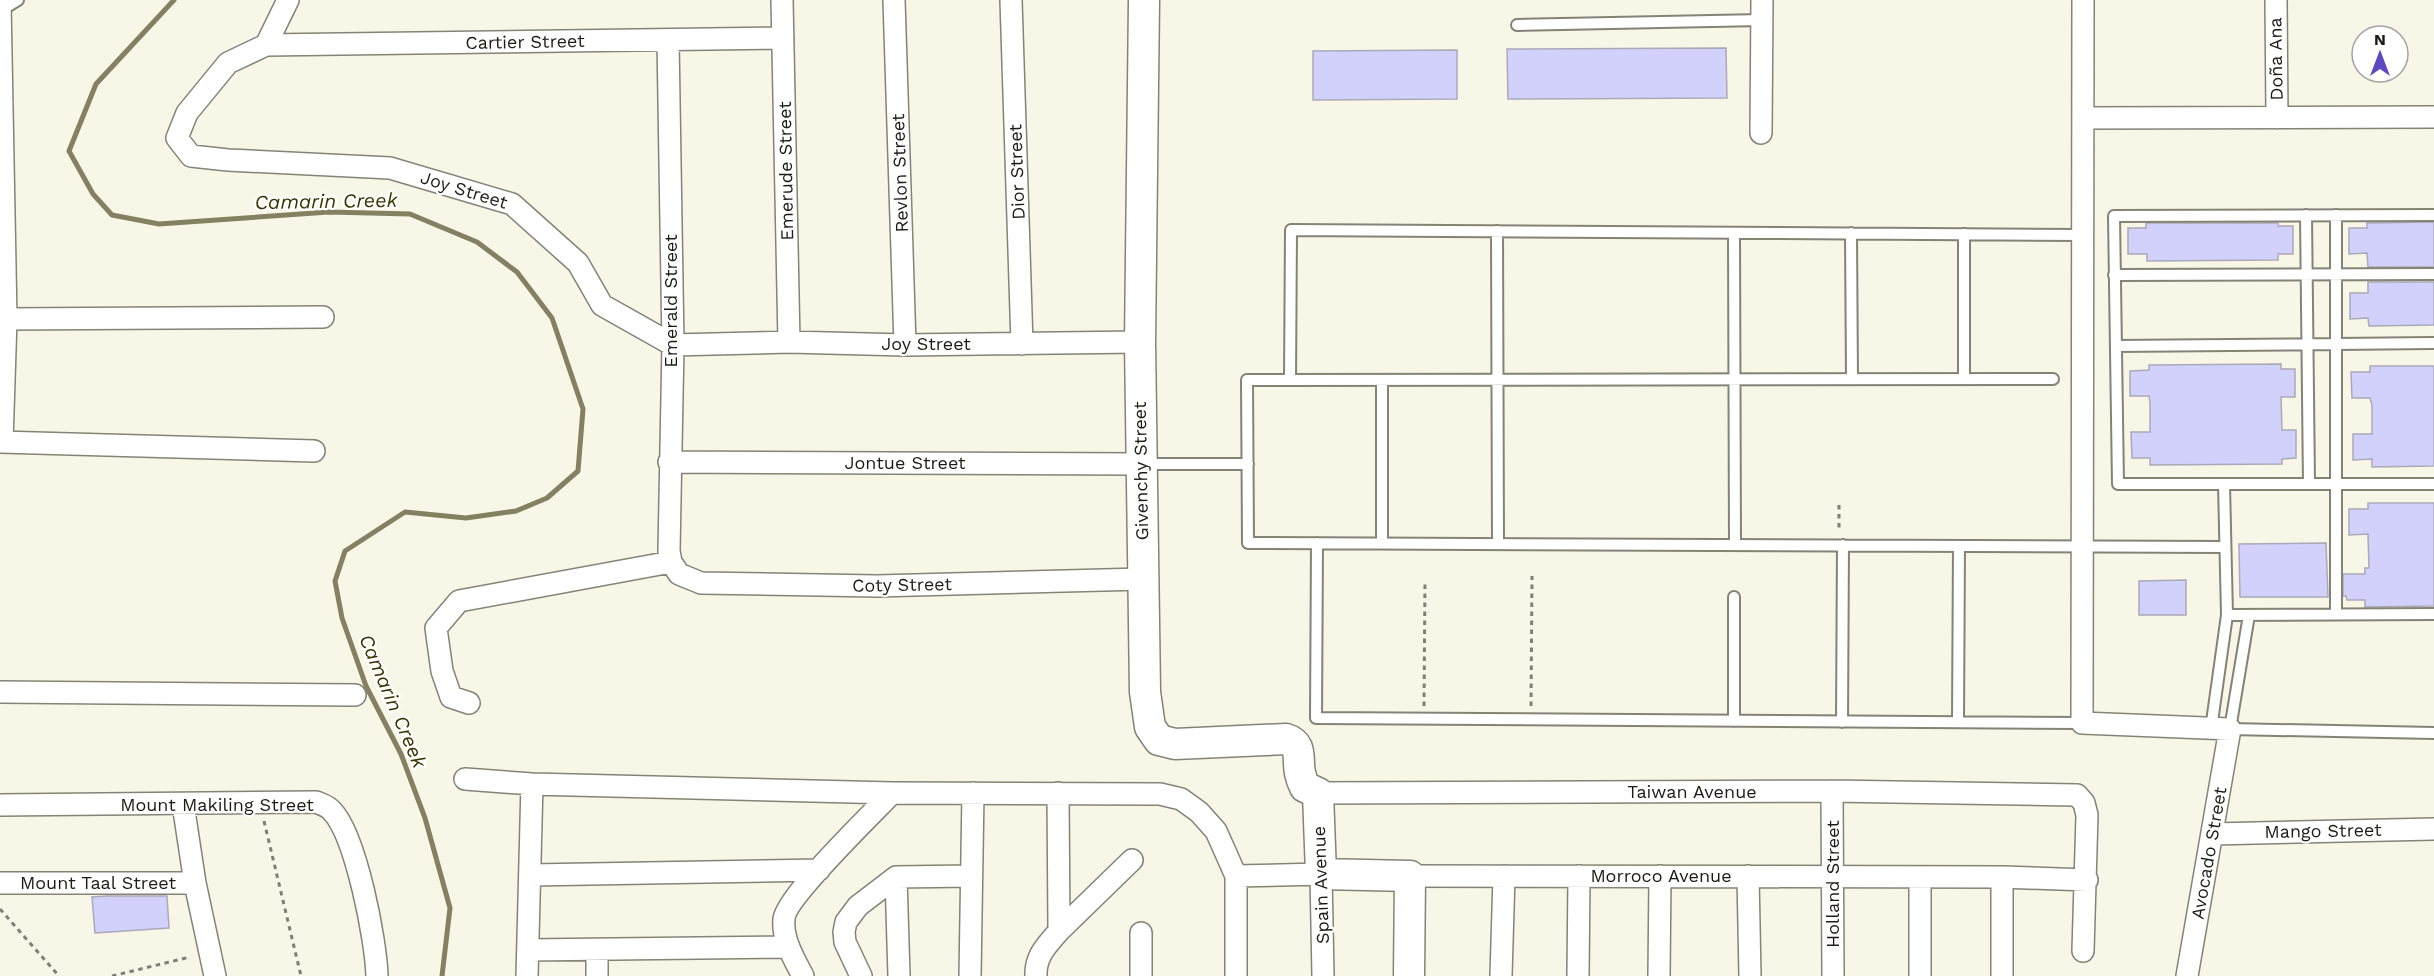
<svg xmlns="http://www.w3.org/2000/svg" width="2434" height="976" font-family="'Work Sans',sans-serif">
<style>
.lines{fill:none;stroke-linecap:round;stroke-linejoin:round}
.stream{stroke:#848062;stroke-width:5}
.building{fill:#d2d1fb;stroke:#aaa9b7;stroke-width:1.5}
.lane-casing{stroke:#858376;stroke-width:14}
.street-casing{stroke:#858376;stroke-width:24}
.secondary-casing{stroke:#858376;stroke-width:33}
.path{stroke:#807f75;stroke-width:3;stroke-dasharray:4.5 4.5;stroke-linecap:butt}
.lane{stroke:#fff;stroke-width:10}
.street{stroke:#fff;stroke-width:21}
.secondary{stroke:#fff;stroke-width:30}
.labels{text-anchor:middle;stroke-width:4.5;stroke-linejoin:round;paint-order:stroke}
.street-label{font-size:18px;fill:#1c1b16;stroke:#fff}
.water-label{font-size:20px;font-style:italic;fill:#3b3400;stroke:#fff}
</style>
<rect width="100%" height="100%" fill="#f8f6e7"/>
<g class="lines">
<path class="stream" d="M174,0l-78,84 -27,67 24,43 19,21 47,9 170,-12 81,2 67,28 40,30 35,46 31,91 -5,62 -31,27 -31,13 -50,7 -61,-6 -60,39 -10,30 7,37 24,68 35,68 24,64 25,90 -8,68"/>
</g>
<path class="building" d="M1726,48l1,50 -219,1 -1,-50z
M1457,50v49l-144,1v-49z
M2434,222v45h-66l-1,-14 -18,1v-26h18v-5z
M2146,223h132v3h15v28h-15v6l-131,1v-7h-19v-26h18z
M2368,282h66v43l-65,1 -1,-8 -18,1v-26h18z
M2281,364v5h14v28h-14l1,33h14v28l-14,1v5l-132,1v-7h-18l-1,-26h19v-29l-1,-7h-19v-25l19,-1v-5z
M2370,366h64v100l-62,1v-8l-19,1v-26h19v-29l-2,-7h-18l-1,-26h19z
M2368,503h66v103l-69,1v-7h-18l-1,-4h-3v-22h22v-6h4l-1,-34 -19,1v-26h19z
M2326,543l2,54h-88l-1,-53z
M2186,580v35h-47v-34z
M107,896h60l2,32 -74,5 -3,-36z"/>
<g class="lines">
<g class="lane-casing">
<path id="lane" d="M0,11l18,-11
M1517,25l245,-5
M2306,215l3,269
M2336,215v399
M2434,215l-320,1 4,268h316
M1497,231l1,313
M1734,233l1,312
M1851,233l1,146
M1964,234v145
M2114,275l320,-1
M2116,346l318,-3
M2053,379l-806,1 1,163 977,4
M1290,380l1,-150 792,5
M1382,380v163
M1143,464h105
M1317,543l-1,175 766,5
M2227,615l207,-1
M2249,615l-19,114 204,4
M1734,721v-124
M1842,722l1,-177
M1958,722l1,-176
M2211,729l16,-114 -3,-131"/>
</g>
<g class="street-casing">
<path id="street" d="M288,0l-22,45 -38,18 -41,50 -10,25 14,18 37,4 162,8 122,36 66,59 24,42 71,40 116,-3 116,3 235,-3
M782,0l7,342
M894,0l11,345
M1011,0l11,344
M2083,0l-1,723 148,6 -43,247
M2276,0l1,118
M0,2l6,317 -4,123
M668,40l5,305 -4,206 2,11 8,12 22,9 176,3 265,-7
M266,45l517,-7
M2084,118l350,-1
M1761,133l1,-133
M6,319l317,-2
M0,442l314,9
M669,462l471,2
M0,692l355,3
M469,703l-18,-6 -9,-26 -6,-43 23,-27 212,-39
M465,779l67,5 360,9 268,1 21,5 18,13 17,19 20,45v100
M1832,791l1,185
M1058,793l1,138 73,-71
M1318,793l514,-2 245,4 7,8 3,12 -4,136
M183,804l12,79 20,93
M0,805l316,-3c5,2 12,4 16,9 24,25 44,129 45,165
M2212,834l222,-5
M531,875l288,-5
M1236,876l85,-2 2,102
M1410,876l592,1 85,3
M1748,876l2,100
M896,877l3,99
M2002,877v99
M0,883h195
M1141,933v43
M528,950l261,-3
M597,950v26
M527,976l5,-192
M803,976c-9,-17 -21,-37 -19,-57 1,-21 89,-106 108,-126
M861,976l-16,-34 -1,-10 2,-10 12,-16 38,-29 75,-1
M970,976l3,-183
M1036,976c-1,-20 11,-31 23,-45
M1501,976l3,-100
M1578,976l1,-100
M1659,976l1,-100
M1920,976v-99"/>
</g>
<g class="secondary-casing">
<path id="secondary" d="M1144,0l-4,342 5,350 5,35 9,13 16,4 111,-5c17,5 11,20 14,34 1,5 3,10 5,14l13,6 3,81 89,2 -1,100"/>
</g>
<path class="path" d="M1839,505v26
M1424,706l1,-124
M1531,706l1,-130
M264,821l37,155
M0,909l59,67
M112,976l78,-19"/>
<use href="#lane" class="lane"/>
<use href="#street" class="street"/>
<use href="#secondary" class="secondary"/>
</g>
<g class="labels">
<g class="street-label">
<text transform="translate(525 42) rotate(-1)" y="6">Cartier Street</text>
<text transform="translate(2276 59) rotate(-91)" y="6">Doña Ana</text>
<text transform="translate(786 171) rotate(-91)" y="6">Emerude Street</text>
<text transform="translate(1017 172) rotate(-92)" y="6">Dior Street</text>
<text transform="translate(900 173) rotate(-92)" y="6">Revlon Street</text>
<text transform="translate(464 190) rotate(17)" y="6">Joy Street</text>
<text transform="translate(671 301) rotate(-90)" y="6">Emerald Street</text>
<text x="926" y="350">Joy Street</text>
<text x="905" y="469">Jontue Street</text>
<text transform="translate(1141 471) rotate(-91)" y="6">Givenchy Street</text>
<text transform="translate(902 585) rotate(-1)" y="6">Coty Street</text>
<text x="1692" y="798">Taiwan Avenue</text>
<text x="217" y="811">Mount Makiling Street</text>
<text transform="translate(2323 831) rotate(-1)" y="6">Mango Street</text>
<text transform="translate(2209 853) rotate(-80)" y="6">Avocado Street</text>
<text x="1661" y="882">Morroco Avenue</text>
<text x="98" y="889">Mount Taal Street</text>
<text transform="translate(1833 884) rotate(-90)" y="6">Holland Street</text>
<text transform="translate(1321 885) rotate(-92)" y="6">Spain Avenue</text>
</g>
<g class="water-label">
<text transform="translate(326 201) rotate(-1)" y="7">Camarin Creek</text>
<text transform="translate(393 701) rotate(67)" y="7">Camarin Creek</text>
</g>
</g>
<g transform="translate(2380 54)"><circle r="28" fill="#ffffff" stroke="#a4a4a2" stroke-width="1.5"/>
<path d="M0-4.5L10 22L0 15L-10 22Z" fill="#5f48c1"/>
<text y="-9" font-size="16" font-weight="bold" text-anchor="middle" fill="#1c1b16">N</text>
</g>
</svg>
